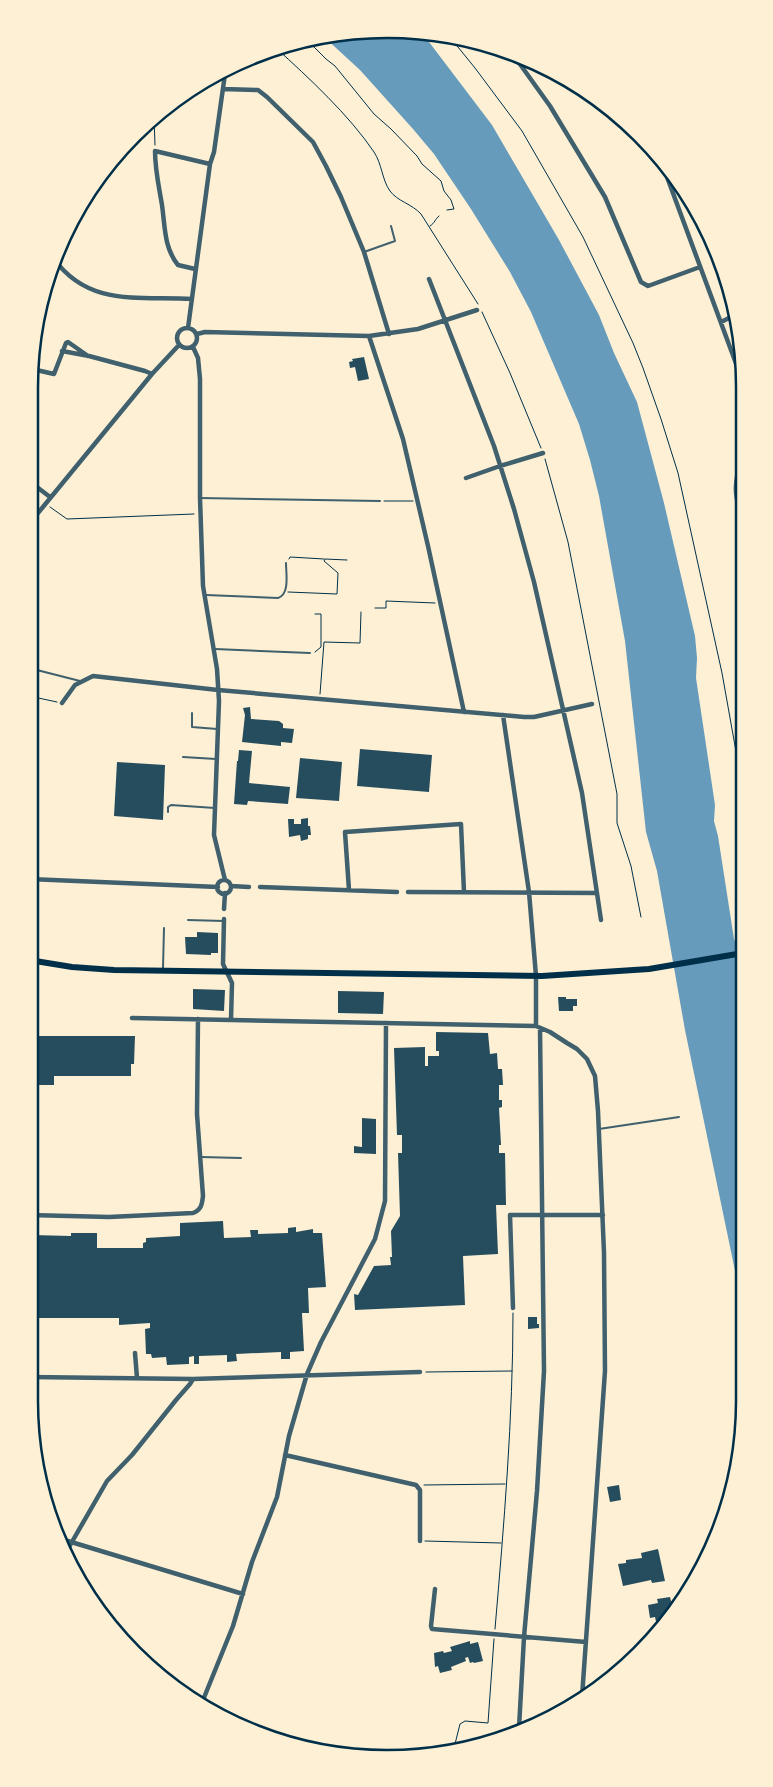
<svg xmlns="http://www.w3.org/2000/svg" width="773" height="1787" font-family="Merriweather,serif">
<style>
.water{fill:#669bbc}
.building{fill:#264d5e}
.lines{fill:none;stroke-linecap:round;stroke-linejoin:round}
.path{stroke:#003049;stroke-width:1}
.service{stroke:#3f606c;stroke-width:2}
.minor{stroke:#3f606c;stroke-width:4.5}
.primary{stroke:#003049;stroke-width:6}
.rail{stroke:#657d81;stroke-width:2}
.rim{fill:none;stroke:#003049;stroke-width:2.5}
</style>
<rect width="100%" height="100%" fill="#fdf0d5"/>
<path class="water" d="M363,30l56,1 7,7 66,87 67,115 40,75 15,38 23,49 27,101 31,133 2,22 -1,20 19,127 -1,16 4,15 16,103 9,23 1,352 -59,-284 -28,-159 -11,-39 -21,-191 -26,-145 -9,-36 -11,-36 -48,-112 -21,-40 -39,-63 -37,-55 -21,-25 -53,-59 -37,-34z"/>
<path class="building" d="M736,320l5,20v8l-9,-25z
M364,357l5,22 -11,2 -3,-14 -5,1 -1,-6 4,-1 -1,-2z
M250,707l1,12 28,2 4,3v4l11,1 -2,14 -11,-1v4l-39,-4 3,-27 -2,-7z
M360,749l72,6 -3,37 -72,-6z
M239,750l13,1 -3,32 41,4 -2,17 -40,-3 -1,4 -13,-1 3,-43h1z
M300,758l42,4 -3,39 -43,-3z
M117,762l48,3 -2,55 -49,-4z
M308,818v8h2l1,9h-3v4l-7,2 -1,-6 -11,2 -1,-18h6v5h7v-5z
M197,932l21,1v20h-7v2l-25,-1 -1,-17h12z
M193,989l32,1 -1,21 -31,-2z
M338,991l46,1 -1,22 -45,-1z
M558,997h8v2h11v7h-4v5h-14z
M436,1032l52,1 2,21 7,-1 1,16h4l1,16h-4v15h3v7l-3,1 2,37h-2v8h6l1,52h-10l2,49 -35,2 2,49 -110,5 -1,-16 4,1 16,-29 17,-1 -1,-8h2l-1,-26 9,-15 -2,-63h4v-18h-5l-3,-87 31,-1v19h3v-10h11v-5h-3z
M29,1036h106l-1,28h-3v12h-77v9h-25z
M362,1118l14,1v35l-22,-1v-7l8,1z
M223,1221l1,17 27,-1 -1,-7h8v4l30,-1v-5l8,-1v5l17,-3v4h9l4,54 -18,1 1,25h-7l2,38 -14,1v7h-9v-7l-45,2 1,7 -10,1v-7l-28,1v8h-5v-8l-5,1v7l-22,1 -1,-8 -14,1 -1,-4h-5l-1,-25 5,-1v-5l-31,2v-7h-90v-87h3v4l39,1v-3h26v15h46v-5l3,-1v-4l34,-2v-13z
M528,1317h9v7h2v4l-11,1z
M619,1485l2,15 -11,2 -3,-15z
M658,1549l7,32 -13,2 -1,-3 -28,6 -5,-22 8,-1v-3l16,-2 -1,-5z
M670,1597l2,8h4v2l-12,18 -7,1 -2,-9 -5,1 -2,-13 10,-2 -1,-4z
M470,1641v3l8,-2 5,19 -9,2 -1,-1 -3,1 -2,-6 -3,1 1,3 -15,6 1,3 -12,3 -2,-7 -3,1 -1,-14 9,-2 1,2 8,-2 -2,-4z"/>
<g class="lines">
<path class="path" d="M449,36l26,32 47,63 61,106 50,106 10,25 18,51 17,54 44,200 20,112
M306,39l20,20 9,7 39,48 17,15 26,27 5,8 19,17 3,10 7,9 3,9 -7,1
M276,48c33,30 73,67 98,104 8,12 8,28 16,39 7,10 22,13 31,23l57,90
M154,116l1,29
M430,226c5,-3 5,-7 9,-10
M482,312l28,61 31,75
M545,459l23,83 49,252v29l14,43 10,51
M384,501h29
M50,507l17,12 127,-5
M289,559l1,-2 34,2
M288,592l49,2 1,-21 -14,-12 1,-2 22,1
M375,608h11v-7l49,2
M315,614h6v33l-6,5
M320,694l4,-52 36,1 1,-31
M29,696l28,6
M426,1372l86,-1
M424,1485l81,-1
M425,1541l76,2
M495,1629c9,-105 18,-211 18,-316
M453,1752l7,-28 5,-3 23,2 6,-84"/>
<path class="service" d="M364,252l31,-11 -4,-15
M200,498l180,3
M206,595l72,3c12,-4 8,-24 8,-35
M215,649l95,4
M29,668l51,13
M192,713v14l25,2
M183,757l33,2
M168,812v-5l3,-2 44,3
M188,920l36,1
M163,968l1,-40
M29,1013l8,1
M599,1129l80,-12
M201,1157l40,1"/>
<path class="minor" d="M512,53l38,53 55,91 36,85 7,4 52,-19
M223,89l35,1 9,7 46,45 13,24 15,31 23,55 25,82
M660,158l81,219
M54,259c35,48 84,37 138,40
M195,269l-17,-4c-14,-17 -13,-39 -16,-60 -3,-18 -7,-35 -7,-54l55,13
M429,279l65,167 20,63 20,73 48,211 19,127
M721,322l14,-7
M177 338a10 10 0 1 1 20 0a10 10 0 1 1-20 0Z
M188,328l22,-164 4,-12 12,-85
M197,334l8,-2 164,4 49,-7 59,-19
M369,336l34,103 25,107 36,166
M193,347l5,11 2,21v119l3,88 14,83 2,32 -5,134 11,45
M62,351l27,5 56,15 7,3
M32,369l22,5 12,-31 2,-1 20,14
M741,457c-6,26 -8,35 1,61
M466,478l34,-12 43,-13
M29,481l21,16
M29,524l123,-150 27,-29
M62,703l13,-18 18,-9 125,14 306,27h10l58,-13
M503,715l26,177 7,84v50
M29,879l189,8
M217 887a7 7 0 1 1 14 0a7 7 0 1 1-14 0Z
M231,886l18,1
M260,887l137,5
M349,890l-4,-58 116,-8 3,68
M408,892l189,1
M224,909l1,-16
M224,919l-1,45 9,19 -1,37
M132,1018l404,8 14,6 17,11 10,6 10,10 8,17 3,35 6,142 1,118 -23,326
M29,1215l80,2 84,-4c8,-3 9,-8 10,-17l-6,-82 1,-95
M513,1308l-3,-93h93
M135,1353l2,25
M29,1377l164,2 227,-7
M285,1455l131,30 4,5v51
M58,1538l185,56
M65,1554l42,-73 25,-26 44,-55 14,-16 3,-5
M435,1589l-4,37 1,3 154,13
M201,1705l32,-79 19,-64 25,-65 12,-61 18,-62 14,-32 54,-103 10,-38 1,-178
M519,1728l5,-91 13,-146 7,-120 -4,-343"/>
<path class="primary" d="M29,960l43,7 42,3 428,6 107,-7 94,-16"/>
<path class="rail" d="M46,282l35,-81"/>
</g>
<path d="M0 0H773V1787H0ZM387 38H387A349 349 0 0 1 736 387V1401A349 349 0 0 1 387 1750H387A349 349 0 0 1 38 1401V387A349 349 0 0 1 387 38Z" fill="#fdf0d5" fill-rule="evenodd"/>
<path class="rim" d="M387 38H387A349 349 0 0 1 736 387V1401A349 349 0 0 1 387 1750H387A349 349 0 0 1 38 1401V387A349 349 0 0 1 387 38Z"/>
</svg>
